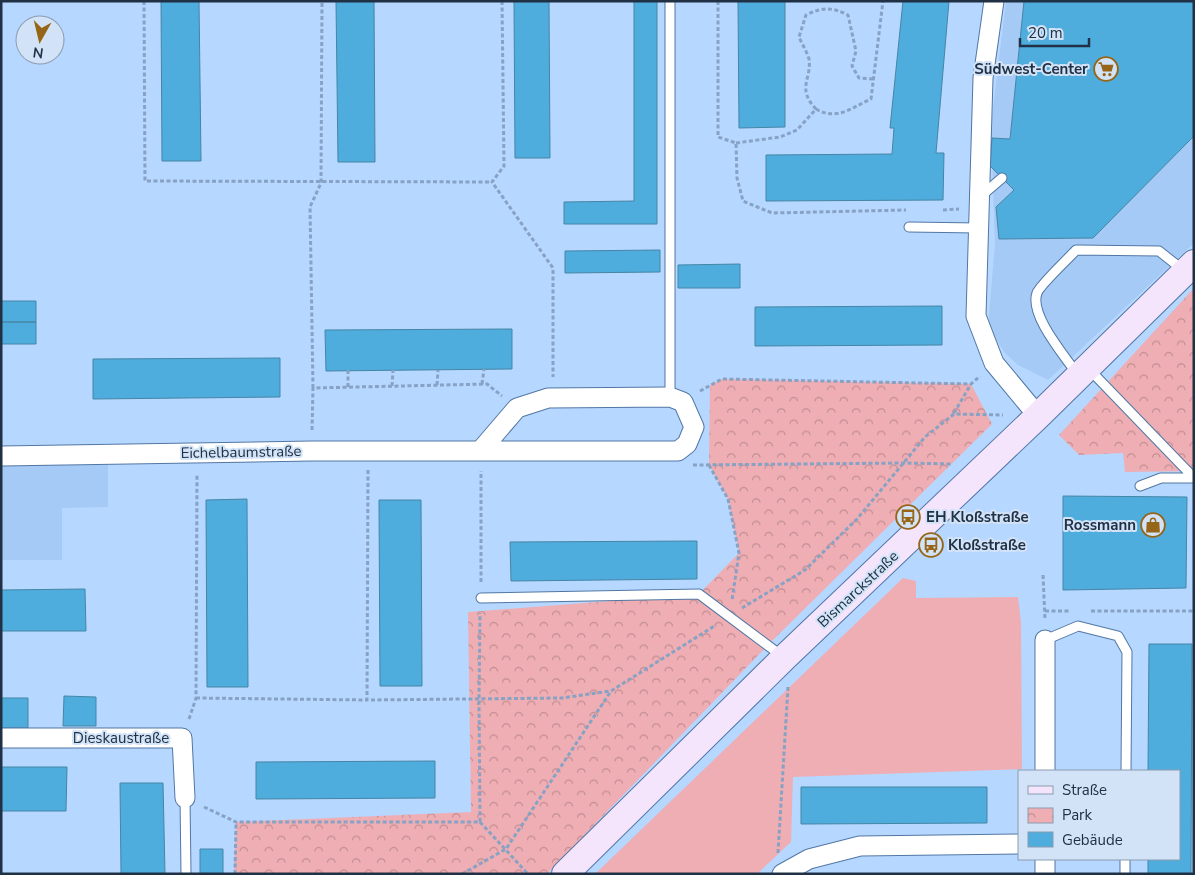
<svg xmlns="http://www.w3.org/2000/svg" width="1195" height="875" font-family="'Nunito Sans',sans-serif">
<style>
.built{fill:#a5caf5}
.grass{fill:#efaeb3}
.park{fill:url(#park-crowns)}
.building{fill:#4eaddc;stroke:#4685a6}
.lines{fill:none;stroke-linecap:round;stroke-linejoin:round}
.lane-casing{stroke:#5177a4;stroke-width:11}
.street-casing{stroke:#5177a4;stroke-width:21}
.secondary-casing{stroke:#5177a4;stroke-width:28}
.path{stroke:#87a2c4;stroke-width:3;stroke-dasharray:4 2.5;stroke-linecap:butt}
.lane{stroke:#fff;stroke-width:9}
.street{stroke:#fff;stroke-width:19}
.secondary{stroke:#f4e5fd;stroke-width:26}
.labels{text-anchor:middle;stroke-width:4;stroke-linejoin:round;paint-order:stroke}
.poi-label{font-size:15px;font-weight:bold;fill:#213145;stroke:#d2e3f7;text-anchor:end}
.street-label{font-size:15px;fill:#213145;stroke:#d2e3f7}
</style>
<defs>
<pattern id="park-crowns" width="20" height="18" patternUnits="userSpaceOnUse" patternTransform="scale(1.25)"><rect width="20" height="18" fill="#efaeb3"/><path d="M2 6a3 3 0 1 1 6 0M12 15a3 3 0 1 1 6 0" fill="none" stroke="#c18e93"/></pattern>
</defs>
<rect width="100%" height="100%" fill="#b6d7ff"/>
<path class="built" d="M1006,1h188v242l-146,137 -30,-15 -13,-12 -17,-26 7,-83 -4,-119z
M1,455h107v52l-46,1v52h-61z"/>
<path class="grass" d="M903,578l13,3v17l102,-1 3,26 1,146 -229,8 -2,65 -34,32h-162z"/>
<path class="park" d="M1194,288v183l-69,1 -2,-19 -44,2 -20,-20z
M722,379l249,5 21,40 -219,216 -226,234h-313l2,-52 235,-10 -3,-200 231,-18 40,-41 -11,-54 -19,-34 1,-80z"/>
<path class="building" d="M161,1h38l2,160h-39z
M336,1h38l1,161h-37z
M514,1h35l1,157h-35z
M634,1h23v223h-93v-22l70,-1z
M738,1h47v126l-46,1z
M903,1h46l-13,152h8l-1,47 -177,1v-46l126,-1 2,-26h-4z
M1024,1h170v135l-101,102 -94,1 -3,-32 18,-17 -24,-24 2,-28 18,1z
M660,250v22l-95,1v-22z
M740,264v24h-62v-23z
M1,301h35v21h-35z
M942,306v39l-187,1v-39z
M1,322h35v22h-35z
M512,329v40l-186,2 -1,-41z
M280,358v39l-187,2v-40z
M1063,496l124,1 -1,91 -123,2z
M247,499l1,188h-41l-1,-187z
M379,500h42l1,186h-42z
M697,541v38l-186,2 -1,-39z
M85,589l1,42h-85v-41z
M1149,644h43l-1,230h-43v-15h31v-88h-31z
M64,696l32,1v29h-33z
M1,698h27v30h-27z
M435,761v37l-179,1v-37z
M1,767h66l-1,44h-65z
M120,783h43l2,91h-44z
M801,787h186v36l-186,1z
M200,849h23v25h-23z"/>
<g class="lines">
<g class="lane-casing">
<path id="lane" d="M981,196l21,-18
M909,227l69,1
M1088,368l106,110
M1077,374c-12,-18 -48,-59 -40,-81 3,-8 31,-34 39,-43l83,1 24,19
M670,397v-396
M1140,486l21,-8h33
M481,598l218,-4 83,62
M1045,640l33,-14 40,10 9,16 -1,119
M185,798l1,76
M1125,874v-15"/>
</g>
<g class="street-casing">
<path id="street" d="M994,1l-11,77 -7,238 18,47 44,53
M1,456l311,-5h366l9,-7 7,-17 -11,-25 -13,-5 -122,1 -31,10 -36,42
M1045,640v131
M1,738h181l3,60
M1045,859v15
M782,874l27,-15 51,-13 159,-2"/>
</g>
<g class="secondary-casing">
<path id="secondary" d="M565,874l219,-216 254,-242 156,-153"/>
</g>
<path class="path" d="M144,1l1,180 347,1
M502,1l2,165 -12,16 61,86v109
M718,1v136l18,6 1,35 6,23 29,12 134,-3
M816,109c-20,-21 -4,-30 -7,-50 -2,-7 -7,-15 -10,-22l7,-22c16,-8 26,-8 42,0l8,36 -4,15 7,12 14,1
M736,143l44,-6 17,-7 19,-21c21,12 35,-1 55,-10l12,-98
M943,210l16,-1
M348,370v17
M482,384l2,-15
M437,385l1,-15
M392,386l1,-16
M313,388l-3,-181 11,-24 1,-182
M700,391l22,-12 249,5 9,-8
M954,413l17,-29
M312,430l1,-42 174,-4 15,12
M693,465l210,-2 49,1
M709,465l19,34 11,54 -7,47
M368,470l-1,230 195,-2 48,-7
M1043,575l2,45
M481,582v-111
M742,608l63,-38 52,-51 68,-82 29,-23 49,1
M1045,611h24
M1091,611h103
M196,698l171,2
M189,719l7,-21 1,-224
M204,807l32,15h244l-1,-122 1,-87
M480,822l48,52
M778,853l10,-166
M235,874l1,-52
M462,874l44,-25 105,-158 105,-66"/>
<use href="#lane" class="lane"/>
<use href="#street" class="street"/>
<use href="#secondary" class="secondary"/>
</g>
<defs>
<g id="supermarket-ring" transform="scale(1.25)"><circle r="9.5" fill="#d2e3f7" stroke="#966517" stroke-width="1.5"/><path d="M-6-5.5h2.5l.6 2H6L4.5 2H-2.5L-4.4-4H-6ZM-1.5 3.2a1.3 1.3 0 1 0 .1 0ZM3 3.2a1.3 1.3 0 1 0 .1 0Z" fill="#966517"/></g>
<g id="bus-ring" transform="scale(1.25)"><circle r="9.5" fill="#d2e3f7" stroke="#966517" stroke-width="1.5"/><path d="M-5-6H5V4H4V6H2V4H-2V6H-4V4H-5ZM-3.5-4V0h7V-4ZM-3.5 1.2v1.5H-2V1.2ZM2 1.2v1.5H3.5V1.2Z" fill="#966517"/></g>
<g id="shop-ring" transform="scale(1.25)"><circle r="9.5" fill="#d2e3f7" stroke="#966517" stroke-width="1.5"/><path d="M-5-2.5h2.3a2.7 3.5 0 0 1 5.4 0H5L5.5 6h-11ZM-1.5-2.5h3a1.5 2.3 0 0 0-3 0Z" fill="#966517"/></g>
</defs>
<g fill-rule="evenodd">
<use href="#supermarket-ring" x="1106" y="69"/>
<use href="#bus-ring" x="908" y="517"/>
<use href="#shop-ring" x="1153" y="525"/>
<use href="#bus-ring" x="931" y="545"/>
</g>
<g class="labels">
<g class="poi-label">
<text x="1088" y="74">Südwest-Center</text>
<text x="926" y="522" text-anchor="start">EH Kloßstraße</text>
<text x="1136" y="530">Rossmann</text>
<text x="948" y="550" text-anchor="start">Kloßstraße</text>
</g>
<g class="street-label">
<text transform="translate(241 452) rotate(-1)" y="5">Eichelbaumstraße</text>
<text transform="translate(858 589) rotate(-43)" y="5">Bismarckstraße</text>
<text x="121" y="743">Dieskaustraße</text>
</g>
</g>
<rect width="1195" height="875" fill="none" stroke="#213145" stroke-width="5"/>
<rect x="1018" y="770" width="162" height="90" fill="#d2e3f7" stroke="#8b9cb0"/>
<rect x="1028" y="786" width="25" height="8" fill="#f4e5fd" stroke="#8b9cb0"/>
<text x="1062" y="795" font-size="15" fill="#213145">Straße</text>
<rect x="1028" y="808" width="25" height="15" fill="url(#park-crowns)" stroke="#8b9cb0"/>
<text x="1062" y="820" font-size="15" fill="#213145">Park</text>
<rect x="1028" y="832" width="25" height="15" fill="#4eaddc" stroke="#8b9cb0"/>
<text x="1062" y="845" font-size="15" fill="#213145">Gebäude</text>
<g transform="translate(40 40) rotate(188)"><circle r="24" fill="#d2e3f7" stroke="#8b9cb0"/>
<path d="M0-4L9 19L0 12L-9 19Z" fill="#966517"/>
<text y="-8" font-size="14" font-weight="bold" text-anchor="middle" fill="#213145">N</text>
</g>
<path d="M1020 38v8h69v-8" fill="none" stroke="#213145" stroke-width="2.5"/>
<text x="1028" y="38" font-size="15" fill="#213145" stroke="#d2e3f7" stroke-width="4" paint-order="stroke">20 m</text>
</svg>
